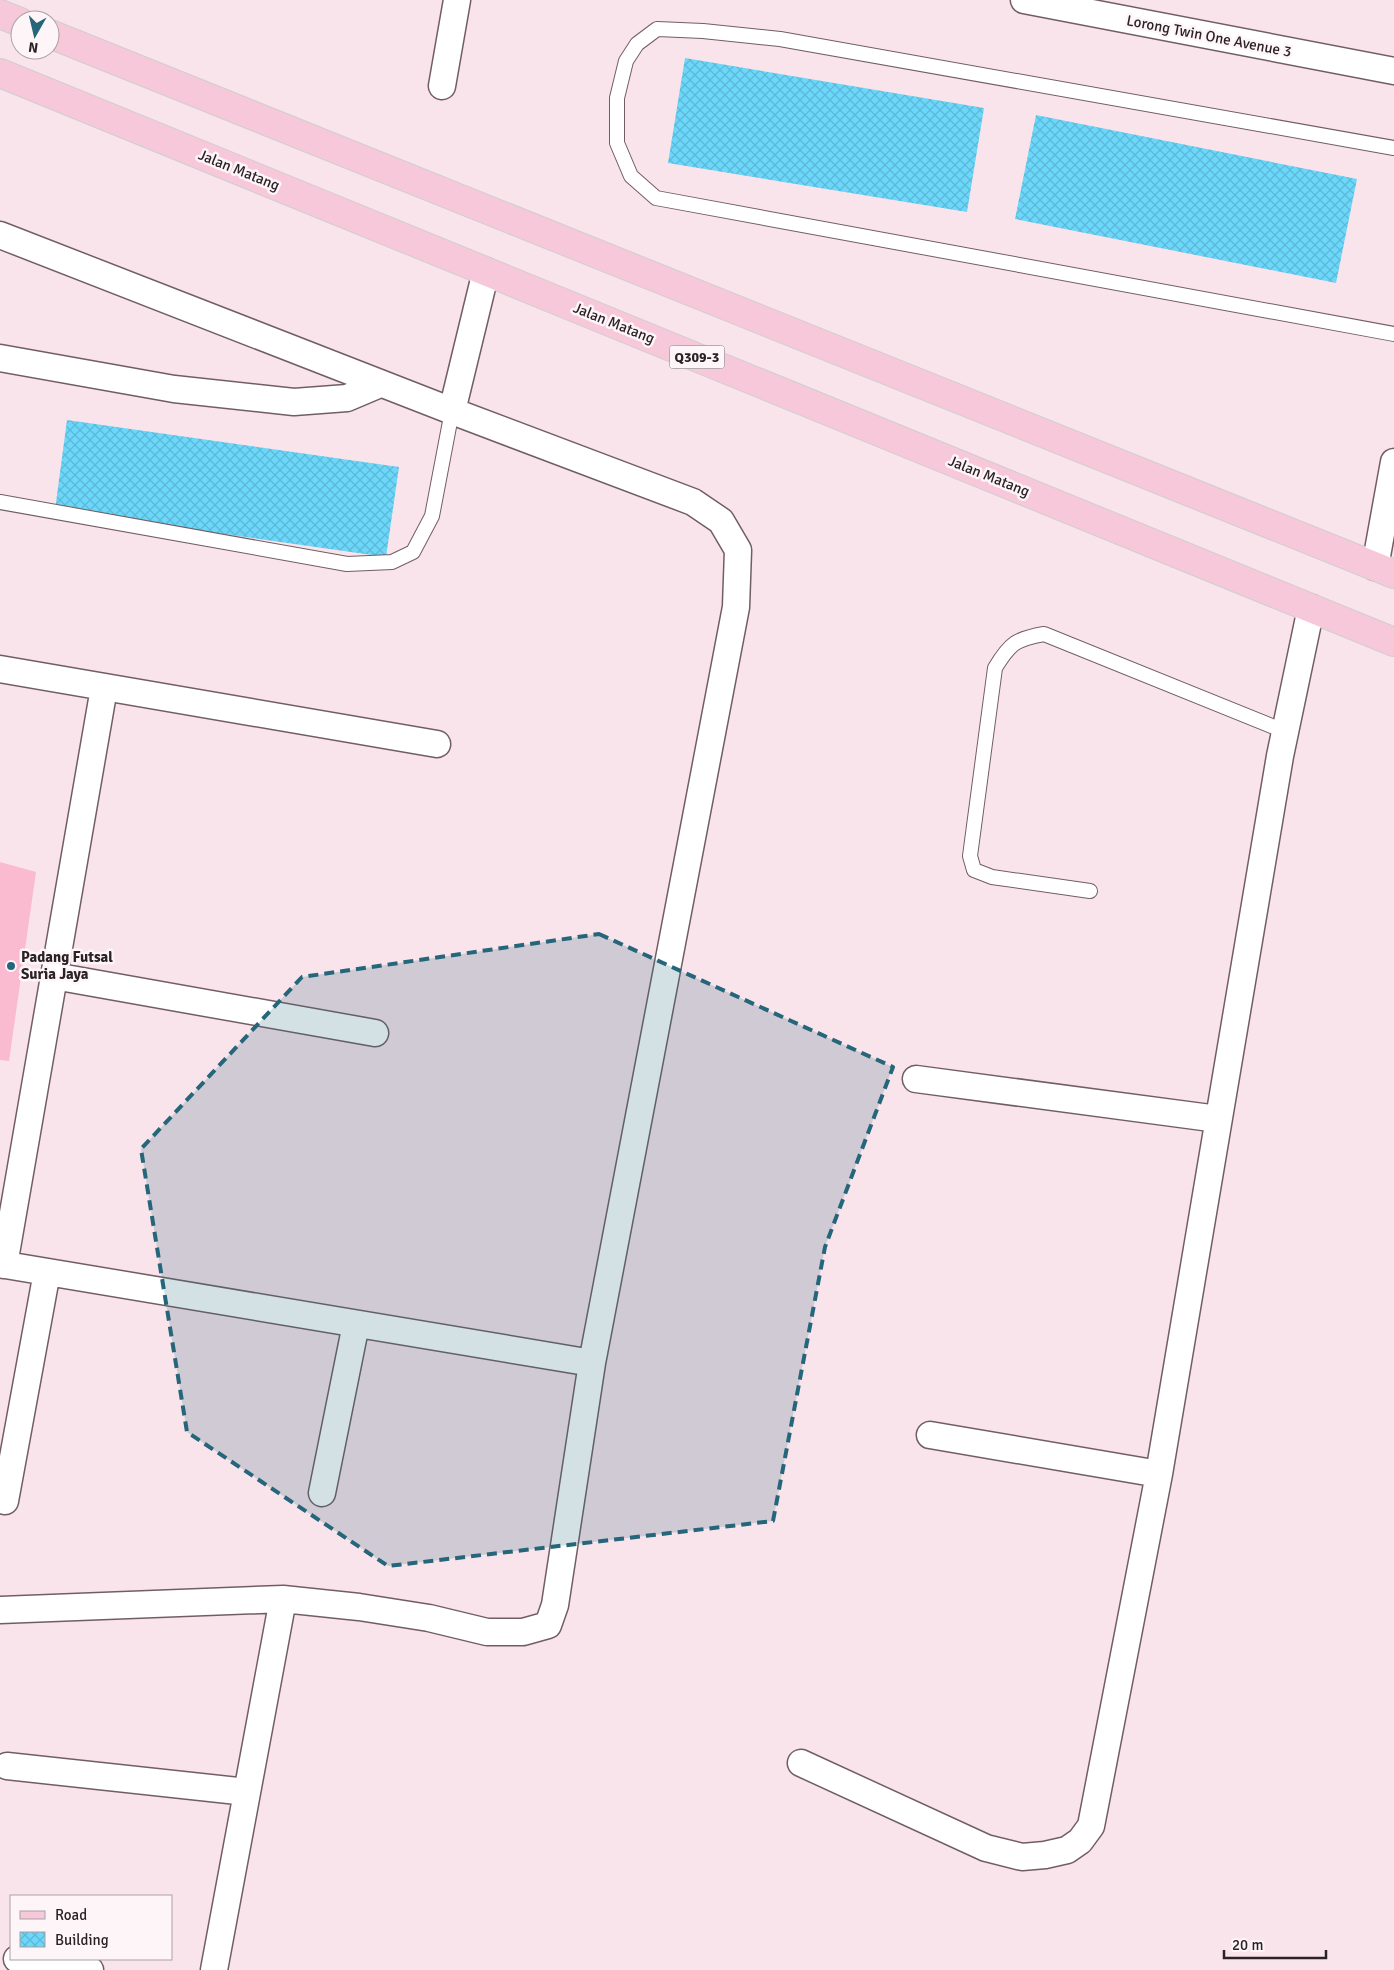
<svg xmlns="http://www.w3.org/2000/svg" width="1394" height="1970" font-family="Signika,sans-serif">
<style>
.pitch{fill:#fabad0}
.building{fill:url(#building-cross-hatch)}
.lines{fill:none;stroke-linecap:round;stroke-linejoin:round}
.service-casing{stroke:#715e64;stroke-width:16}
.minor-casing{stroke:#715e64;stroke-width:29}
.primary-casing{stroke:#d0cecf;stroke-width:30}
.service{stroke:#fff;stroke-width:14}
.minor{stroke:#fff;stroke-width:26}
.primary{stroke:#f7c8d9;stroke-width:28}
.marked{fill:#25667a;fill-opacity:0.2;stroke:#25667a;stroke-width:4;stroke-dasharray:10 6;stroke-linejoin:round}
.poi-dot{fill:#25667a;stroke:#fef5f8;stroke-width:2}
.labels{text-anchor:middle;stroke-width:5;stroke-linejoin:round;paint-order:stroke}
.shield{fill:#fef5f8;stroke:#6a6164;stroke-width:1}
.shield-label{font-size:14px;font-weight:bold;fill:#2a2225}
.street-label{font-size:15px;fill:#2a2225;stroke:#fef5f8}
.poi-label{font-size:15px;font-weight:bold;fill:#2a2225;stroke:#fef5f8;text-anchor:start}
</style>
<defs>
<pattern id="building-cross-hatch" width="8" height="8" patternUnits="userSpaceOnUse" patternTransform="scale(1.25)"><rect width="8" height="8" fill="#6bd7fa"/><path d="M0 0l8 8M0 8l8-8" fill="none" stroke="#5db8d6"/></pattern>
</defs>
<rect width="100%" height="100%" fill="#fae4eb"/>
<path class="pitch" d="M0,862l36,10 -27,189 -9,-1z"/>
<path class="building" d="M685,58l299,50 -17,104 -299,-49z
M1036,115l321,64 -21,104 -321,-64z
M67,420l332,47 -13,90 -331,-47z"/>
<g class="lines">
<g class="service-casing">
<path id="service" d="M1394,148l-614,-109 -77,-8 -46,-2 -20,15 -11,17 -9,37v45l14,33 25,22 738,136
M0,502l347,62 45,-2 21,-10 19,-36 20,-105
M1090,891l-98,-14 -18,-7 -4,-14 25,-188c15,-25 21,-29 49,-34l240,97"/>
</g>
<g class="minor-casing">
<path id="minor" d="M1024,0l370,71
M442,86l15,-86
M0,235l452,176 241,91 28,19 17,29 -2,57 -144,756 -37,242 -7,20 -25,7h-36l-58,-14 -70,-11 -76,-8 -283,11
M0,358l174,31 120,13 53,-4 33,-14
M452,411l34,-140
M1375,567l19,-105
M0,669l437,75
M54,976l321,57
M916,1079l302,40
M0,1264l592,99
M4,1265l100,-577
M930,1435l229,39
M322,1493l34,-169
M5,1501l42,-229
M801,1763l185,85 36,9 23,-2 22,-5 13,-9 11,-15 68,-352 121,-718 31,-148
M7,1766l240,26
M17,1959l73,11
M214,1970l69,-371"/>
</g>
<g class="primary-casing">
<path id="primary" d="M0,14l20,8
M50,34l1344,540
M0,73l1394,569"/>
</g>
<use href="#service" class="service"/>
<use href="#minor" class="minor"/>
<use href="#primary" class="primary"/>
</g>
<path class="marked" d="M599,934l294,133 -68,180 -52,274 -385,45 -201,-134 -46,-283 161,-172z"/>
<circle class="poi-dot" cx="11" cy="966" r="5"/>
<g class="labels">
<rect class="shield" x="669.5" y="345.5" width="55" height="23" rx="4"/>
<g class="shield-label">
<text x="697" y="362">Q309-3</text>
</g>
<g class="street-label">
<text transform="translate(1209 36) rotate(11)" y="5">Lorong Twin One Avenue 3</text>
<text transform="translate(239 170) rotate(22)" y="5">Jalan Matang</text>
<text transform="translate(614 323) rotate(22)" y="5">Jalan Matang</text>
<text transform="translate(989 476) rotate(22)" y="5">Jalan Matang</text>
</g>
<g class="poi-label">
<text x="21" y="962">Padang Futsal<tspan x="21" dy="17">Suria Jaya</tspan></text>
</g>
</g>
<rect x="10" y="1895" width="162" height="65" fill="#fef5f8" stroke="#a9a1a4"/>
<rect x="20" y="1911" width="25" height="8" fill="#f7c8d9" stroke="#a9a1a4"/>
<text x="55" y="1920" font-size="15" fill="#2a2225">Road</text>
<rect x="20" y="1932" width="25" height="15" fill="url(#building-cross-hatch)" stroke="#a9a1a4"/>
<text x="55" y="1945" font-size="15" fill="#2a2225">Building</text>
<g transform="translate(35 35) rotate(188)"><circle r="24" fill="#fef5f8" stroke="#a9a1a4"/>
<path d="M0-4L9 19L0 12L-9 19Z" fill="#25667a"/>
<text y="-8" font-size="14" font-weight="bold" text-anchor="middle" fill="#2a2225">N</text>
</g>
<path d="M1224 1950v8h102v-8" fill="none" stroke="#2a2225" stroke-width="2.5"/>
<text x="1232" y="1950" font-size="15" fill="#2a2225" stroke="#fef5f8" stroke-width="4" paint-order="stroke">20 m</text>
</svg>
